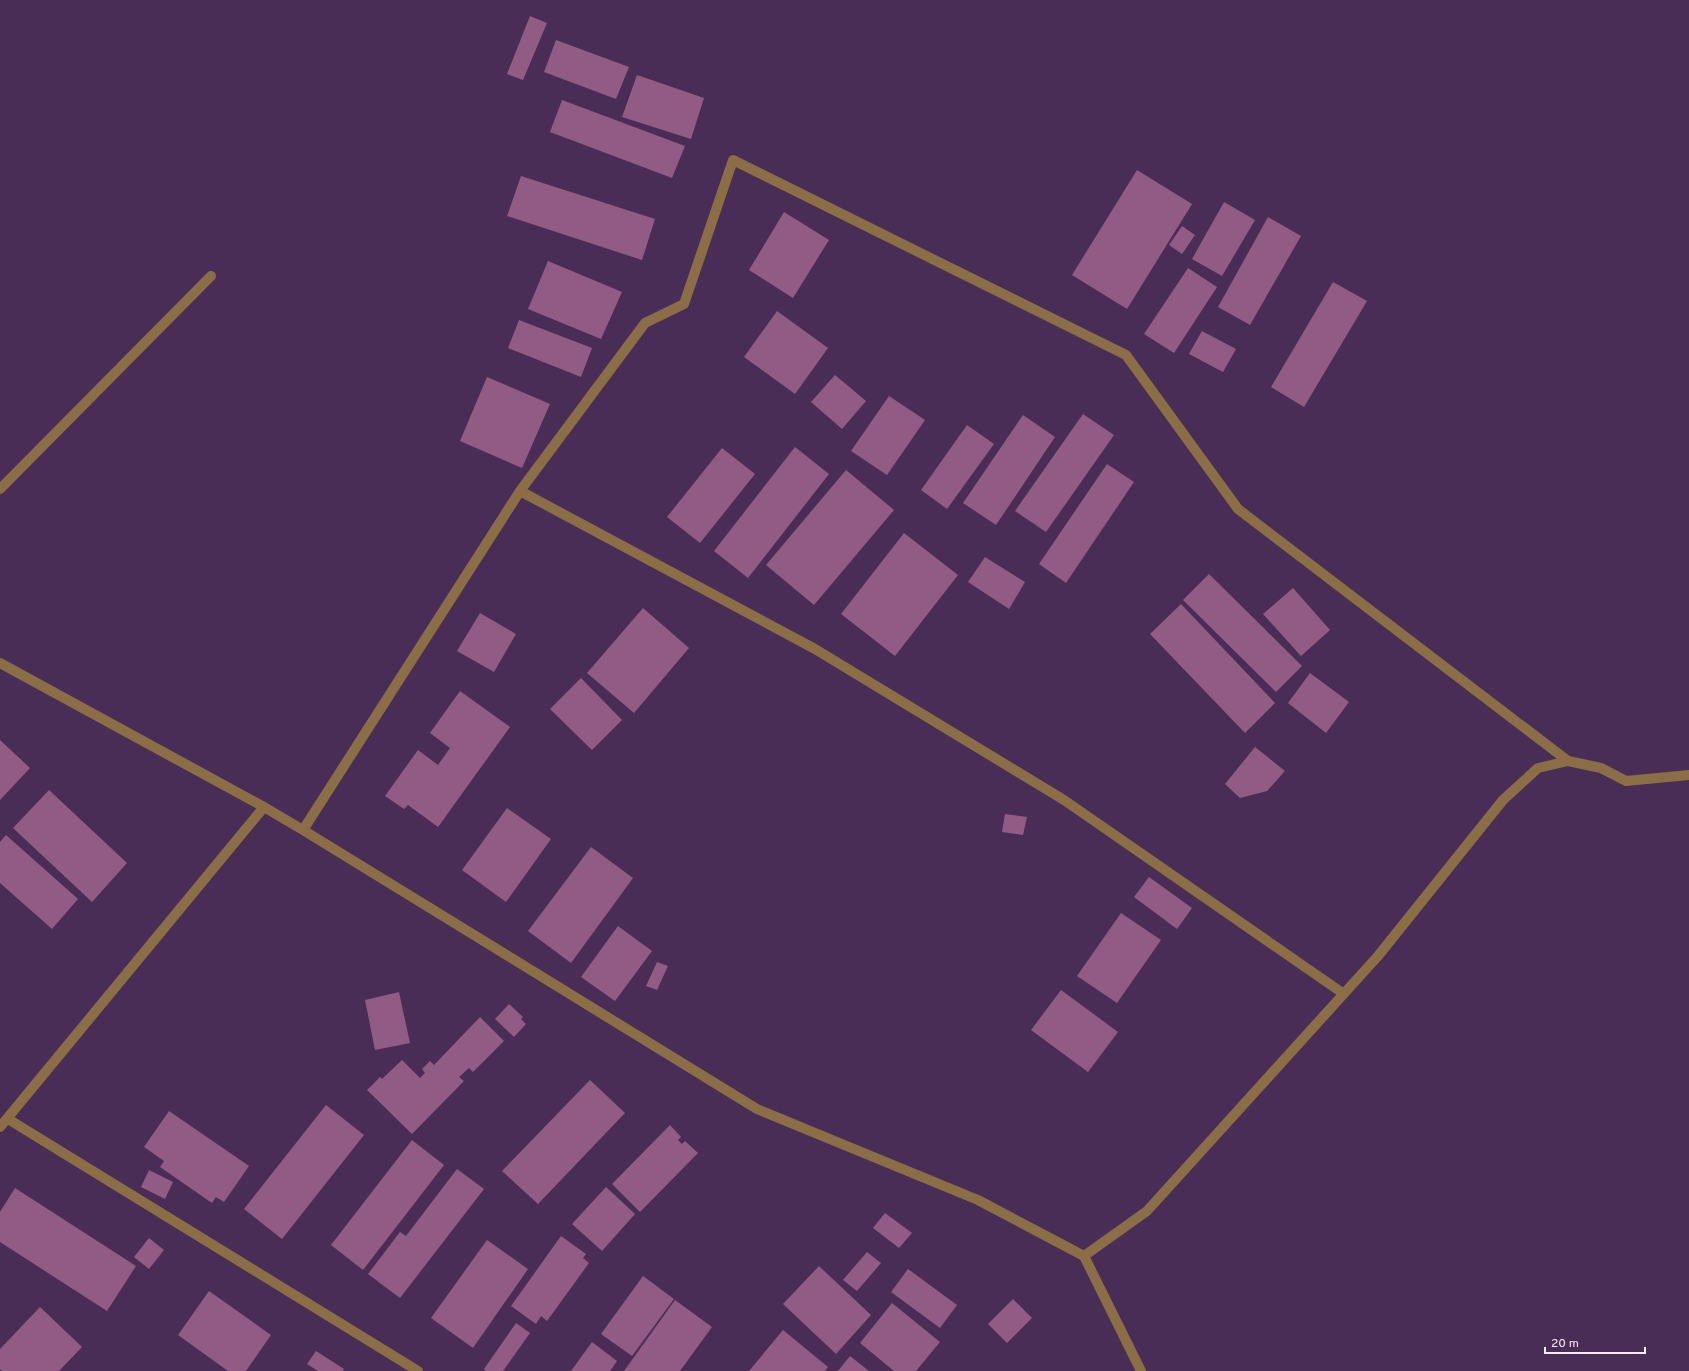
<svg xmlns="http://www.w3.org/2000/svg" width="1689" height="1371" font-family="Overpass,sans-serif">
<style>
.building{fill:#925b85}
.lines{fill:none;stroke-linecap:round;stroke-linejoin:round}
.minor{stroke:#8b6e45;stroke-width:10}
</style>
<rect width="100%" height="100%" fill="#4a2d56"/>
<path class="building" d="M530,16l17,7 -24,57 -16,-6z
M556,40l73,27 -13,32 -72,-27z
M637,75l67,23 -13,41 -69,-22z
M562,100l123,46 -13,32 -122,-46z
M1137,170l55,34 -65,105 -55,-34z
M521,176l134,43 -13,41 -135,-44z
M1224,202l31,18 -33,56 -30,-17z
M784,212l45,28 -36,58 -44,-28z
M1268,217l33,19 -51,89 -32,-18z
M1182,226l13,9 -13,19 -13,-9z
M548,261l74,31 -21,47 -73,-30z
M1188,268l29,19 -43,66 -30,-19z
M1333,282l34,19 -63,106 -33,-20z
M777,311l51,37 -33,46 -51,-37z
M519,320l73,28 -11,29 -73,-29z
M1202,331l34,18 -13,23 -34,-18z
M835,375l31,26 -24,28 -31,-27z
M487,377l63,27 -28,64 -62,-27z
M889,396l36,24 -38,55 -36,-24z
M1083,414l31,21 -68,97 -31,-21z
M1023,415l32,22 -59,88 -33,-22z
M967,425l27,19 -47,65 -26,-19z
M795,447l34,27 -81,104 -34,-27z
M722,448l33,26 -55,69 -33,-26z
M1107,464l27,18 -68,101 -27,-19z
M846,470l48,40 -80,95 -48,-40z
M904,533l54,42 -63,81 -54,-42z
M985,557l40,25 -16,27 -41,-27z
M1209,574l93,92 -26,26 -93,-92z
M1293,588l37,42 -29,26 -38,-42z
M1181,604l94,99 -30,30 -95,-99z
M643,608l46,40 -55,65 -47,-40z
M480,613l36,21 -22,38 -37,-21z
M1310,673l39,29 -23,31 -38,-30z
M581,678l41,42 -30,30 -42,-41z
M460,691l50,36 -72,100 -30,-22 -4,4 -19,-13 33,-46 20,15 12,-17 -20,-15z
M0,740l30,28 -30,32z
M1255,747l30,24 -18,20 -27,7 -15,-14z
M49,790l78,73 -35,39 -79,-74z
M507,808l44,31 -45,63 -44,-32z
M1005,814l22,3 -4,18 -21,-3z
M6,835l72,64 -26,30 -52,-46v-41z
M591,847l42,31 -62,85 -43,-32z
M1149,877l43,31 -15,21 -43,-32z
M1121,913l40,27 -44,63 -40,-27z
M618,926l34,25 -37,50 -34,-24z
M657,962l11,4 -11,24 -11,-4z
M1061,990l57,42 -30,40 -57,-42z
M399,992l11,51 -35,7 -10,-50z
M509,1004l14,13 -2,2 5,5 -12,13 -19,-18z
M480,1017l24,24 -31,31 -4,-4 -10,9 5,4 -52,53 -45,-44 13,-13 2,2 20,-19 18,18 5,-5 -3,-4 8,-8 4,4z
M590,1080l35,33 -87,91 -36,-33z
M326,1105l38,30 -82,104 -38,-30z
M169,1111l80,55 -25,36 -8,-5 -4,6 -52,-36 4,-6 -20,-14z
M670,1125l11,12 -3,3 4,4 3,-3 13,12 -58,59 -28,-28z
M412,1140l32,25 -81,105 -32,-25z
M457,1169l27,20 -84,109 -32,-24 32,-42 6,4z
M149,1170l24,12 -8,17 -24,-12z
M606,1187l29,27 -33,37 -30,-27z
M15,1188l121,78 -29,45 -107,-69v-30z
M885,1213l27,20 -13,15 -26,-20z
M561,1236l25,18 -3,4 6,5 -42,58 -6,-5 -5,8 -25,-18z
M149,1238l15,12 -15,19 -15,-12z
M487,1240l41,29 -55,79 -42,-30z
M867,1252l14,11 -24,28 -14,-11z
M819,1266l52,49 -35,39 -53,-50z
M908,1269l49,36 -17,23 -49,-36z
M643,1276l31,23 -42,57 -31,-22z
M209,1291l62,44 -25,36h-18l-50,-36z
M1013,1299l19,19 -25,25 -19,-19z
M675,1300l37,27 -32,44h-56z
M892,1303l48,39 -24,29h-22l-34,-28z
M40,1307l42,40 -23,24h-57l-2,-2v-20z
M516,1323l14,10 -27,38h-17l-2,-2z
M783,1330l45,37 -3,4h-76z
M592,1342l25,19 -7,10h-39z
M316,1351l28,18 -1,2h-25l-11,-7z
M850,1356l19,15h-31z"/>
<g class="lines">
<path class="minor" d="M0,489l211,-213
M520,491l295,158 249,151 280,194
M0,663l264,144 39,23 454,279 221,91 106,56 57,115
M303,830l217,-339 125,-168 39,-19 49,-144 393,195 112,154 330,252
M8,1119l410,252
M0,1127l264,-320
M1084,1256l63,-45 231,-255 125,-156 35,-32 30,-7 33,7 25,13 63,-6"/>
</g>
<path d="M1545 1347v6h100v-6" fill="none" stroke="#f7ecfb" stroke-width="2"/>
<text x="1551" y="1347" font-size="12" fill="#f7ecfb" stroke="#4a2d56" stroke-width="3" paint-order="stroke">20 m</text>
</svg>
